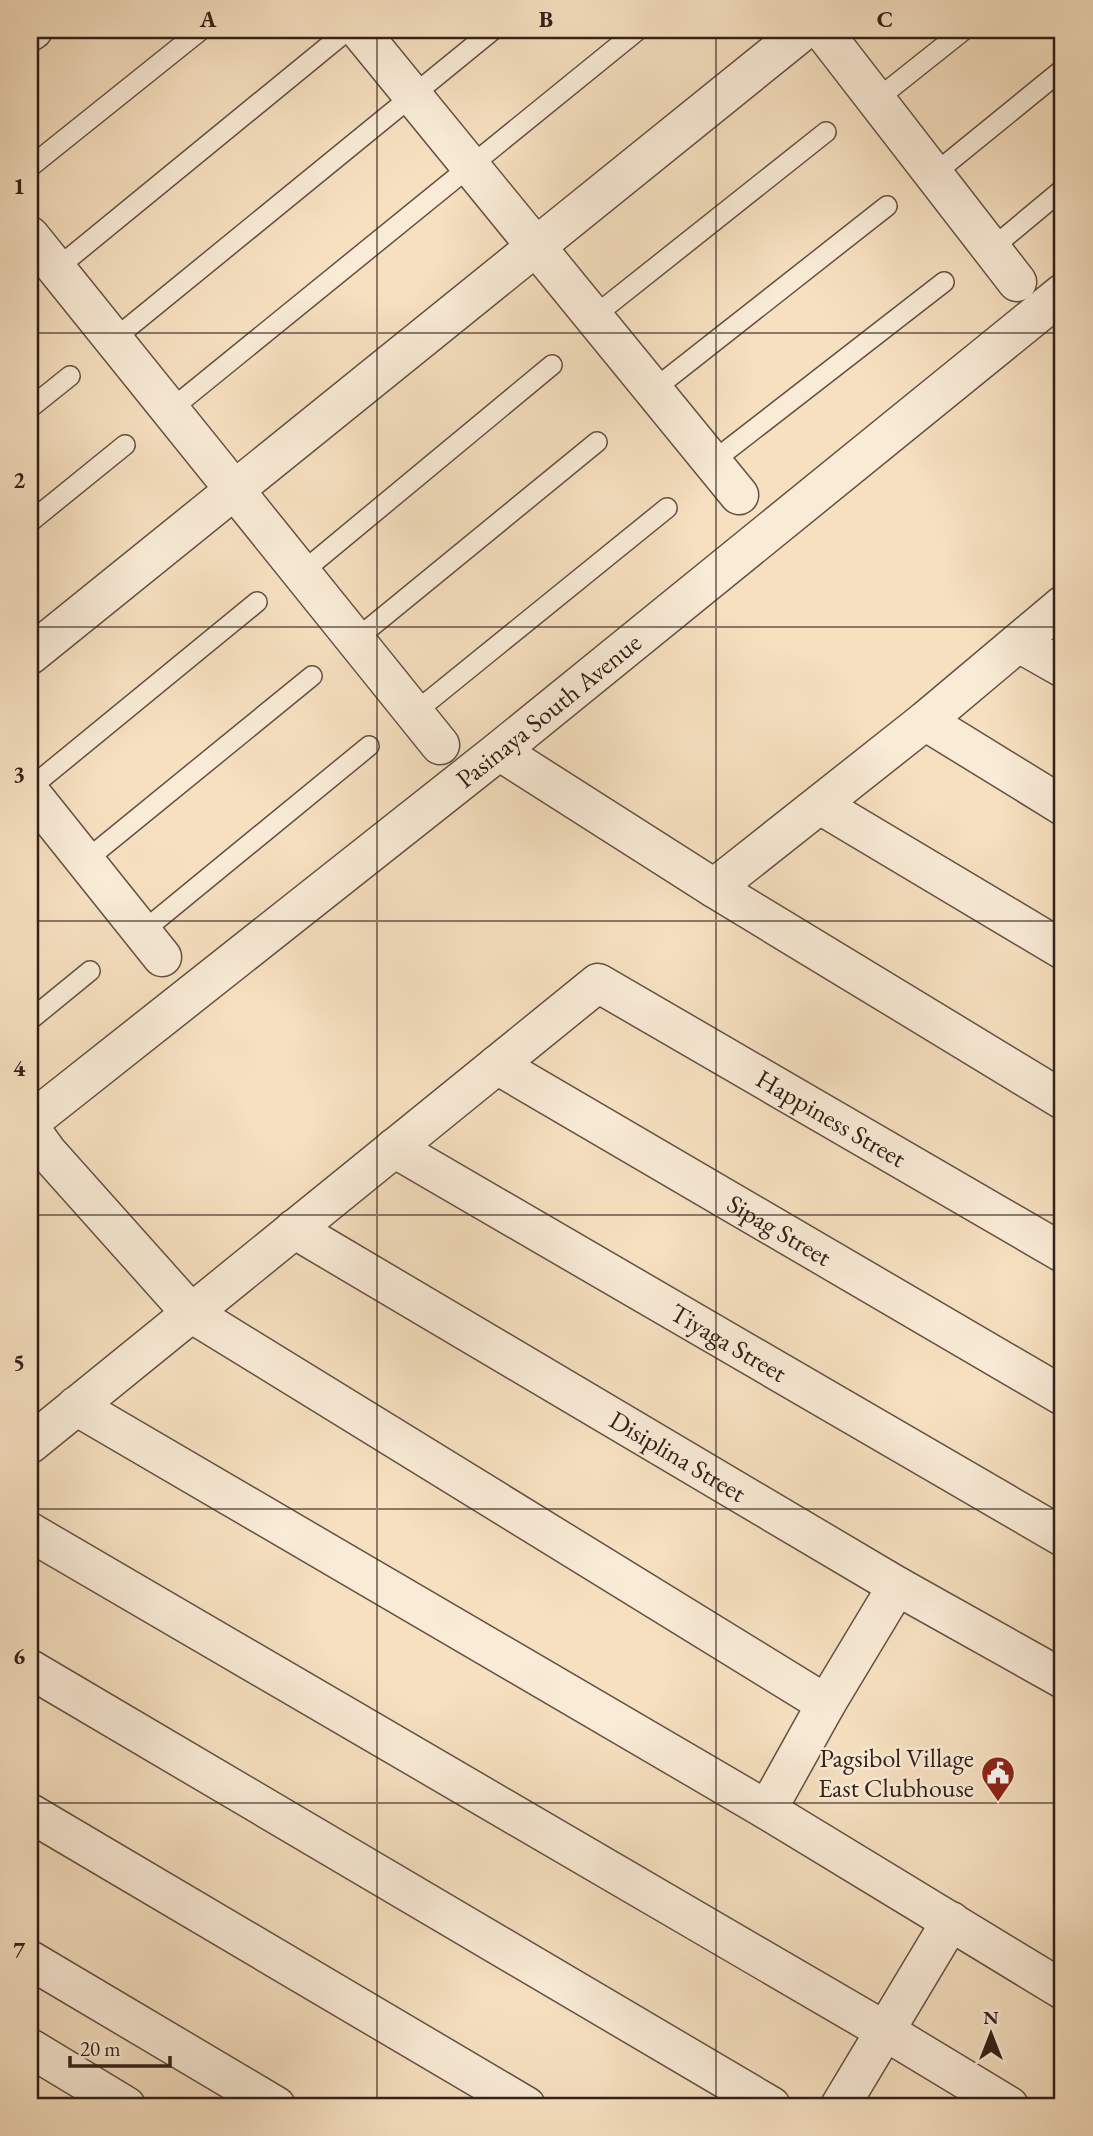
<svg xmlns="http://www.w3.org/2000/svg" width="1093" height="2136" font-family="'EB Garamond',serif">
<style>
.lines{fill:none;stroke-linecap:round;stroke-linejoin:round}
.service-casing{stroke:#645043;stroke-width:22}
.minor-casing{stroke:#645043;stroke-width:41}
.tertiary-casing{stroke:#645043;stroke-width:41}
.service{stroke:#f9ebd6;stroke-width:19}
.minor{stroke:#f9ebd6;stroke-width:38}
.tertiary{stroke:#f9ebd6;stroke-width:38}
.grid{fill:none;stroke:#332019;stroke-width:2;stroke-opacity:0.55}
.labels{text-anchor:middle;stroke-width:5;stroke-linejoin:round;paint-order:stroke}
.street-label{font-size:26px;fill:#332019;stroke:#f9ebd6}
.poi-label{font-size:26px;fill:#332019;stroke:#f9ebd6;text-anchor:end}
.neatline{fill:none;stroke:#332019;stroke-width:2.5}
.grid-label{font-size:23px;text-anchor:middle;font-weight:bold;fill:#332019}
</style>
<rect width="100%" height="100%" fill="#f6e0c0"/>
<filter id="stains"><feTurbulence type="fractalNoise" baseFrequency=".00286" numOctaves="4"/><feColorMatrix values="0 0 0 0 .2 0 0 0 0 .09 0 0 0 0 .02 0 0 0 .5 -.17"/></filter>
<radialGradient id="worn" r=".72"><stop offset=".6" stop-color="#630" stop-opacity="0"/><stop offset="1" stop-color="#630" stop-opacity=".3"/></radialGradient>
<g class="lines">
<g class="service-casing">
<path id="service" d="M876,100l88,-70
M30,167l171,-137
M934,174l129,-105
M991,249l72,-60
M56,269l292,-239
M593,317l233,-185
M113,340l380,-310
M653,390l234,-184
M30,408l40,-32
M170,410l468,-380
M712,462l232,-180
M30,522l95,-77
M301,573l251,-208
M355,640l242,-198
M414,713l253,-205
M30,788l227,-186
M85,861l227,-185
M142,932l227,-186
M30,1020l60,-49"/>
</g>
<g class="minor-casing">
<g id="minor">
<path d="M359,30l380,465"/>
<path d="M822,30l195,252"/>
<path d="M30,32l3,-2"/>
<path d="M30,236l410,509"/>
<path d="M1019,643l44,25"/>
<path d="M30,655l774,-625"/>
<path d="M925,721l138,85"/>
<path d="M499,751l215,137 349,212"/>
<path d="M30,792l132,165"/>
<path d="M820,805l243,145"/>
<path d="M714,888l211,-167 138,-116"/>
<path id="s1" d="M497,1065l566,331"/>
<path d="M30,1128l18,25 143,160 635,391"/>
<path id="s2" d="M394,1148l669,389"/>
<path id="s3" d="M294,1229l603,357 166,93"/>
<path d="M76,1406l691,404 296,180"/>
<path id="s4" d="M30,1444l568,-461 465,270"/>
<path d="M30,1532l855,499 124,75"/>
<path d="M30,1669l741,437"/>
<path d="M767,1810l59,-106 71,-118"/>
<path d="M30,1813l496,293"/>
<path d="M30,1960l246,146"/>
<path d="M30,2048l96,58"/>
<path d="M840,2106l111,-185"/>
</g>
</g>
<g class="tertiary-casing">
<g id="tertiary">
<path id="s5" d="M30,1122l469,-371 564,-458"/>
</g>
</g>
<use href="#service" class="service"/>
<use href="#minor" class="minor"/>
<use href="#tertiary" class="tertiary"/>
</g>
<path class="grid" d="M377,30v2076M716,30v2076M30,333h1033M30,627h1033M30,921h1033M30,1215h1033M30,1509h1033M30,1803h1033"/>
<defs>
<g id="civic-pin" transform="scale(1.75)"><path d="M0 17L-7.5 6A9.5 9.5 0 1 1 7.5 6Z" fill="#8f2418" stroke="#f9ebd6"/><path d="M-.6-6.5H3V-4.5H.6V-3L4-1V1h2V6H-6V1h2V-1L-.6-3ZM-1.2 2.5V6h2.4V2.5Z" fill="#fff"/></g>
</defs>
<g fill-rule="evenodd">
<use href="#civic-pin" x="998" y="1773"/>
</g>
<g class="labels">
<g class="street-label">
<text dy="9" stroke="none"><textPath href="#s5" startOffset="662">Pasinaya South Avenue</textPath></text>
<text dy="9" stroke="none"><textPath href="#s4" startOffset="1001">Happiness Street</textPath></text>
<text dy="9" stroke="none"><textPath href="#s1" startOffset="327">Sipag Street</textPath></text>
<text dy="9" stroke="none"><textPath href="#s2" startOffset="387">Tiyaga Street</textPath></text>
<text dy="9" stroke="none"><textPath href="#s3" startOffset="446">Disiplina Street</textPath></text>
</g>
<g class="poi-label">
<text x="974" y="1767">Pagsibol Village<tspan x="974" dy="30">East Clubhouse</tspan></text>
</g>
</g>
<rect width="1093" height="2136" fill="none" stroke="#f6e0c0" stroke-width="77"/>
<g transform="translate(991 2034)" stroke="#f9ebd6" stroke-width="5" paint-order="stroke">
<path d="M0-5L12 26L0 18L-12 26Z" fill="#332019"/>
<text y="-10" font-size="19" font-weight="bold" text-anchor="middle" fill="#332019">N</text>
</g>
<path d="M70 2056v10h100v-10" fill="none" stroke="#332019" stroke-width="3.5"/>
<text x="80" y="2056" font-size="21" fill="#332019" stroke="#f9ebd6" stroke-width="5" paint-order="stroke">20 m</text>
<rect x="38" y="38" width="1016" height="2060" class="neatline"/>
<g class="grid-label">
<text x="208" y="27">A</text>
<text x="546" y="27">B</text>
<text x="885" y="27">C</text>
<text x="19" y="194">1</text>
<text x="19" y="488">2</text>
<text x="19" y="782">3</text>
<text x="19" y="1076">4</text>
<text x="19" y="1370">5</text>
<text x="19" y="1664">6</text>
<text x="19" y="1958">7</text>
</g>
<rect width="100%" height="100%" filter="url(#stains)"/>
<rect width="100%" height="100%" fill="url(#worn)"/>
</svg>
